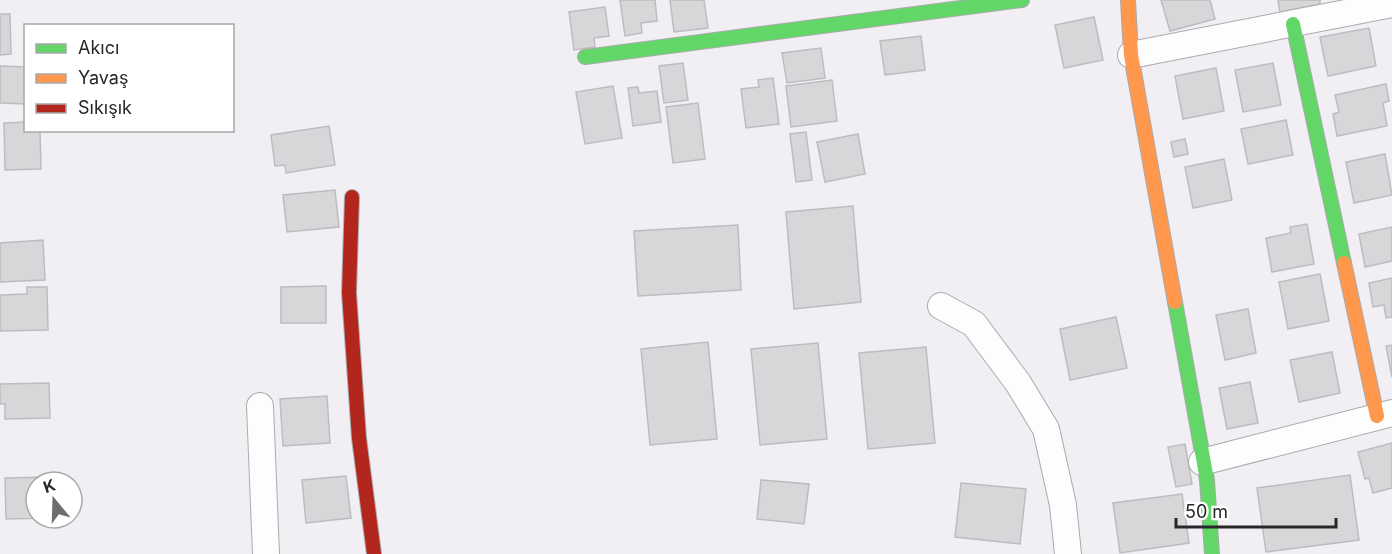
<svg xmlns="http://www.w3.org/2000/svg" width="1392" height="554" font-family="Inter,sans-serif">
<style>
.building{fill:#d8d6d9;stroke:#bdbcbf;stroke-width:1.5}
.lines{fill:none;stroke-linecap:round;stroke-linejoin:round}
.street-casing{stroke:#abaaac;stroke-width:28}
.fast-casing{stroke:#abaaac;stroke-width:16}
.slow-casing{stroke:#abaaac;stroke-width:16}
.jam-casing{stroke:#abaaac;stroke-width:16}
.street{stroke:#fdfdfd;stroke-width:26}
.fast{stroke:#63d668;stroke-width:14}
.slow{stroke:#ff974d;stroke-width:14}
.jam{stroke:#b3261e;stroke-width:14}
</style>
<rect width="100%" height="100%" fill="#f1eff3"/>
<path class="building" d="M620,0h35l2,21 -16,2 1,10 -17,3z
M670,0h34l4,28 -34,4z
M1161,0h49l5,19 -45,12z
M1278,0h42v4l-40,8z
M605,7l4,29 -15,2 1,9 -21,3 -5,-38z
M0,14h10l1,40 -11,1z
M1094,17l9,43 -39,8 -9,-43z
M1369,28l7,38 -48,10 -8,-39z
M921,36l4,34 -40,5 -5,-34z
M821,48l4,30 -38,5 -5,-30z
M683,63l5,37 -24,3 -5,-37z
M1273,63l8,42 -38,7 -8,-42z
M0,66l26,1v37l-26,-1z
M1216,68l8,43 -41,8 -8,-43z
M773,78l6,46 -33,4 -5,-39 18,-2 -1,-7z
M832,80l5,41 -46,6 -5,-41z
M1386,84l3,17 -6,2 4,23 -50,10 -4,-22 6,-2 -4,-17z
M613,86l9,52 -37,6 -9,-52z
M638,87l1,6 18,-2 4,31 -28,4 -5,-38z
M698,103l7,56 -32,4 -7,-56z
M1286,120l7,35 -45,9 -7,-35z
M26,122v8h14l1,39 -36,1 -1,-47z
M329,126l6,39 -49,8 -1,-8 -10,1 -4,-31z
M806,132l6,48 -16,2 -6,-48z
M858,134l7,40 -40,8 -8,-40z
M1185,139l3,15 -14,3 -3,-15z
M1385,154l7,41 -38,8 -8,-41z
M1224,159l8,41 -39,8 -8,-41z
M335,190l4,37 -52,5 -4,-37z
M853,206l8,96 -67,7 -8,-97z
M1307,224l7,40 -42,8 -6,-34 25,-5 -1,-6z
M738,225l3,65 -103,6 -4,-65z
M1392,227v34l-27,6 -6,-33z
M43,240l2,40 -45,2v-39z
M1320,274l9,47 -41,8 -9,-47z
M1392,278v39l-6,1 -2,-13 -11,2 -4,-24z
M326,286v37h-45v-36z
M27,287h20l1,43 -48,1v-36l27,-1z
M1248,309l8,44 -31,7 -9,-45z
M1116,317l11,51 -57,12 -10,-51z
M708,342l9,97 -67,6 -9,-96z
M818,343l9,96 -67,6 -9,-96z
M1392,345v32l-6,-31z
M926,347l9,96 -67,6 -9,-96z
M1332,352l8,41 -41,9 -9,-42z
M1250,382l8,41 -31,6 -8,-41z
M49,383l1,35 -45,1v-15h-5v-20z
M327,396l3,47 -47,3 -3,-47z
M1392,443v45l-19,5 -4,-15 -4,1 -7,-27z
M1185,444l7,40 -16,3 -8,-40z
M1350,475l9,65 -93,12 -9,-64z
M346,476l5,42 -45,5 -4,-43z
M51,477v5h-15v36h16l-46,1 -1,-41z
M761,480l48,4 -5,40 -47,-5z
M961,483l65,6 -6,55 -65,-7z
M1182,494l7,49 -69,10 -7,-50z"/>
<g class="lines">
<g class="street-casing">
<path id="street" d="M1131,55l261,-51
M941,306l33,18 44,59 28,46 17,76 5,49
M260,406l6,148
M1202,462l190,-49"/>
</g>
<g class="fast-casing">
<path id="fast" d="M1293,24l51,239
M585,57l437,-57
M1175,302l32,178 5,74"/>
</g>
<g class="slow-casing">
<path id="slow" d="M1128,0l3,55 44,247
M1344,263l33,153"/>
</g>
<g class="jam-casing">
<path id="jam" d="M352,197l-3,96 10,145 15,116"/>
</g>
<use href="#street" class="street"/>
<use href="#fast" class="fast"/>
<use href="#slow" class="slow"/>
<use href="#jam" class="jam"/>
</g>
<rect x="24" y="24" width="210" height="108" fill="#ffffff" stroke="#a9a8a9" stroke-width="1.5"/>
<rect x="36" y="44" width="30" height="9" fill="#63d668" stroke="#a9a8a9" stroke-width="1.5"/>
<text x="78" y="54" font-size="18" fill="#272628">Akıcı</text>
<rect x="36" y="74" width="30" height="9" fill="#ff974d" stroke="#a9a8a9" stroke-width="1.5"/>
<text x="78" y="84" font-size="18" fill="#272628">Yavaş</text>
<rect x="36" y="104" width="30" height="9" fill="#b3261e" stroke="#a9a8a9" stroke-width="1.5"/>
<text x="78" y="114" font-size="18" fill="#272628">Sıkışık</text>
<g transform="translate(54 500) rotate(341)"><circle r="28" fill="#ffffff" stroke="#a9a8a9" stroke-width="1.5"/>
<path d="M0-4.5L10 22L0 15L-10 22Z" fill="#6e6c6f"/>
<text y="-9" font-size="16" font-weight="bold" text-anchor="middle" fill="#272628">K</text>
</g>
<path d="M1176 518v9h160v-9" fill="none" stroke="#272628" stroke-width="3"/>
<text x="1185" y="518" font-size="18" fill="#272628" stroke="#ffffff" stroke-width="4.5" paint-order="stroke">50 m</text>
</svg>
